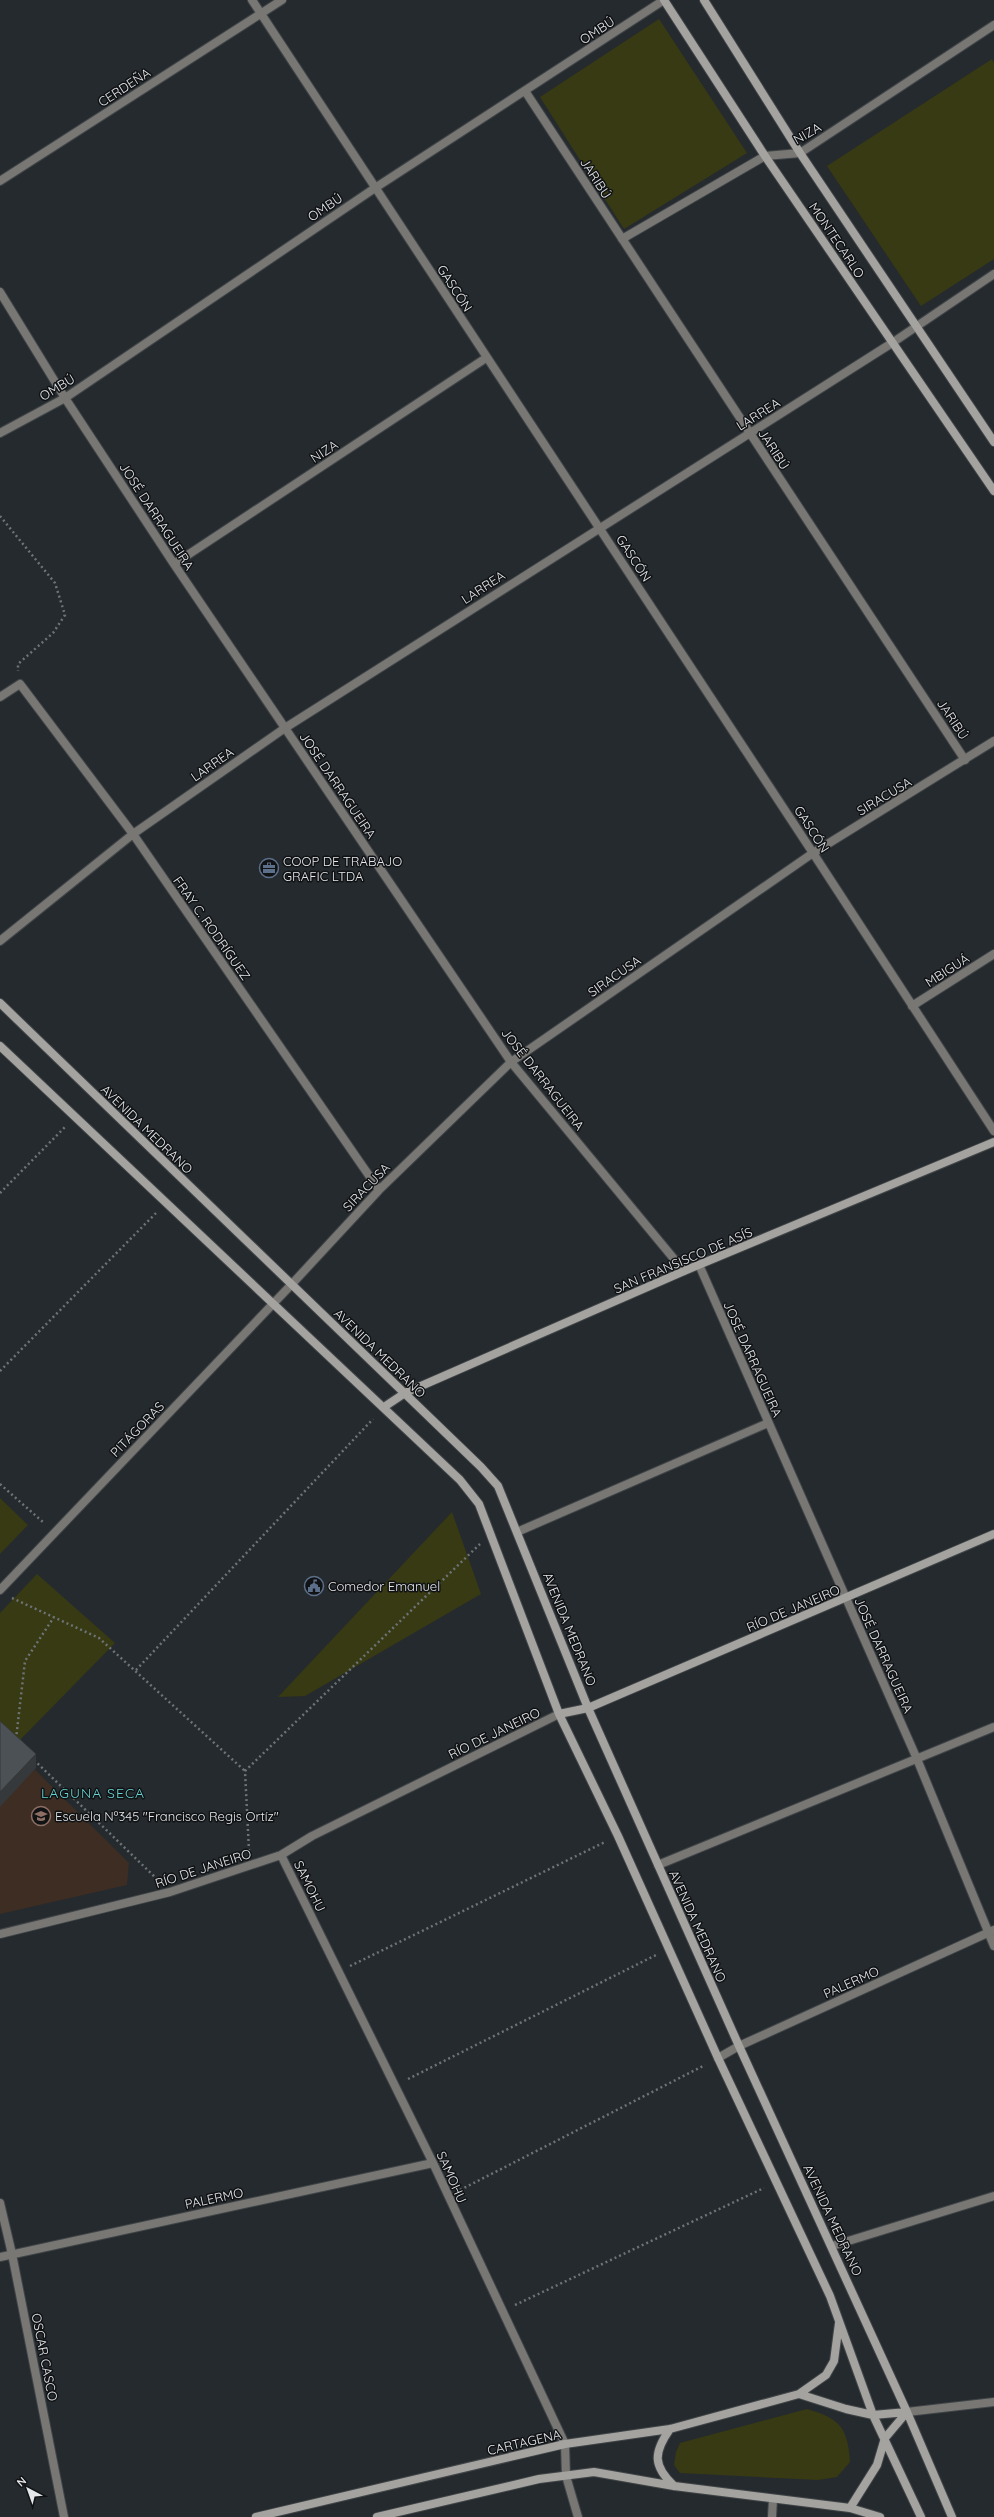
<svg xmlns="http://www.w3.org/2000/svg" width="994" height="2517" font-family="Quicksand,sans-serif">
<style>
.education{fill:#3d2d22}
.green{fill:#383a13}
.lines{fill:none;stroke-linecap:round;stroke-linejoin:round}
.lane-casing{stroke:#404548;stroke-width:10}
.street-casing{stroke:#404548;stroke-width:10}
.secondary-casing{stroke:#404548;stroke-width:10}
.path{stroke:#6e7376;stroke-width:2.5;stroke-dasharray:2 3;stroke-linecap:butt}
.lane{stroke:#787774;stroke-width:8}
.street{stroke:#787774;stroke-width:8}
.secondary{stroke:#a5a39f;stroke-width:8}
.shaded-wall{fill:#35393c}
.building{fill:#4c5156;stroke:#35393c}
.labels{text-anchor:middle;stroke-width:3;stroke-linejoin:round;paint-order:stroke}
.street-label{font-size:13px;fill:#e5e8eb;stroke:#101214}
.poi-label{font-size:13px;fill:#e5e8eb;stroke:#101214;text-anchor:start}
.neighbourhood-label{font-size:14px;letter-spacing:1px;fill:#67d4d3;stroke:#101214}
</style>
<rect width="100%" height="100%" fill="#252a2e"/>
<path class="education" d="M0,1735l129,128 -2,22 -127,29z"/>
<path class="green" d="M659,19l88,134 -123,76 -84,-132z
M992,59l2,4v196l-73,47 -94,-140z
M0,1498l28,27 -28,29z
M452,1512l29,82 -176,102 -27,1z
M37,1574l78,69 -96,98 -19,-18v-110z
M807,2409c32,9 41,18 43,53l-13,15 -19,3 -138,-7 -6,-8 2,-13 4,-9z"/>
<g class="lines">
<g class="lane-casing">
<path id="lane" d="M772,2517l1,-18"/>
</g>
<g class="street-casing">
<path id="street" d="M252,0l561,853 181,278
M525,91l440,669
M0,181l282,-181
M622,239l143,-83 35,-3 194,-128
M0,292l65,106 109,166 337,498 173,209
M0,433l65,-35 310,-210 289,-188
M174,564l312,-206
M0,697l20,-13 113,150 246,356
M0,941l133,-107 152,-106 607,-385 102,-69
M912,1006l82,-52
M700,1267l217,492 77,187
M517,1532l251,-109
M0,1590l291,-305 88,-95 132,-128 302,-209 181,-112
M281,1855l152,308 132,281 1,32 12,41
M658,1865l336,-138
M0,1934l170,-42 111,-37 31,-19 247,-122
M718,2058l21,-12 255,-116
M0,2203l12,51 52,263
M832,2246l162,-50
M0,2257l433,-94
M907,2412l87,-10"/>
</g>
<g class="secondary-casing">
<path id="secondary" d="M664,0l101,156 229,335
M704,0l96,153 194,289
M0,1003l481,464 17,19 90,222 151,338 168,366 45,105
M0,1046l460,434 19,24 80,210 59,122 100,222 112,238 43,119 48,102
M384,1407l21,-14 279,-122 310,-129
M559,1714l29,-6 406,-174
M799,2394l47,15 27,6 34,-3
M670,2429c-17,24 -17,37 4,57
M850,2508l27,-43 8,-27 22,-26
M256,2517l309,-73 105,-15 129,-35 27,-19 8,-14 5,-38
M377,2517l162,-38 55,-7 80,14 176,22 30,9"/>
</g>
<path class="path" d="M0,516l55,67 10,32 -12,18 -35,31v7
M0,1193l66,-67
M0,1371l157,-159
M0,1484l44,39
M12,1598l87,40 146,133
M136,1670l237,-251
M16,1739l9,-78 29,-44
M34,1760l124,120
M249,1851l-4,-80 235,-227
M350,1966l255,-124
M408,2079l248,-124
M460,2190l245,-125
M515,2305l249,-117"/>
<use href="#lane" class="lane"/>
<use href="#street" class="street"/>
<use href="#secondary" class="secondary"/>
</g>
<path class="shaded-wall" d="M36,1754v14l-36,39v-15z"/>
<path class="building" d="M0,1721l36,33 -36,38z"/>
<defs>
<g id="office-ring" transform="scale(1)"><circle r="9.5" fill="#101214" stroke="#5c6f8a" stroke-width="1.5"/><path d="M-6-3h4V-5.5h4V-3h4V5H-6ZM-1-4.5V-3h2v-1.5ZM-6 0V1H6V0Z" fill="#5c6f8a"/></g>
<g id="civic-ring" transform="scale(1)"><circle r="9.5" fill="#101214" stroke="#5c6f8a" stroke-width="1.5"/><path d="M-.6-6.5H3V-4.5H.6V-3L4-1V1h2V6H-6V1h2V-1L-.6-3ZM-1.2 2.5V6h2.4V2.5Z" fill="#5c6f8a"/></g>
<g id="school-ring" transform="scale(1)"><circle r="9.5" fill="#101214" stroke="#8d6e63" stroke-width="1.5"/><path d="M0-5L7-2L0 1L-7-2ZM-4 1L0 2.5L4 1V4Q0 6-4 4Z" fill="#8d6e63"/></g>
</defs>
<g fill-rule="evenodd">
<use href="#office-ring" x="269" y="868"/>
<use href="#civic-ring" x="314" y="1586"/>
<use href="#school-ring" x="41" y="1816"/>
</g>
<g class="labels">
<g class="street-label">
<text transform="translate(597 30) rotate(-33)" y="5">OMBÚ</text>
<text transform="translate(124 87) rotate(-33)" y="5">CERDEÑA</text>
<text transform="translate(807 133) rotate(-30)" y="5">NIZA</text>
<text transform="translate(596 178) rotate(57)" y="5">JARIBÚ</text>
<text transform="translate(325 207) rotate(-34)" y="5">OMBÚ</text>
<text transform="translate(837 240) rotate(56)" y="5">MONTECARLO</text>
<text transform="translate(455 288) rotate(57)" y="5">GASCÓN</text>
<text transform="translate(57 387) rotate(-31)" y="5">OMBÚ</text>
<text transform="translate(758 414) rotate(-32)" y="5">LARREA</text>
<text transform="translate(774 449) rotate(57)" y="5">JARIBÚ</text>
<text transform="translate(324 451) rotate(-33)" y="5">NIZA</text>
<text transform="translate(157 516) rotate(57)" y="5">JOSÉ DARRAGUEIRA</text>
<text transform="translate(634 558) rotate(57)" y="5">GASCÓN</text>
<text transform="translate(483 587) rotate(-33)" y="5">LARREA</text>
<text transform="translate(953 719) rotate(56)" y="5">JARIBÚ</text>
<text transform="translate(212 764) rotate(-35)" y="5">LARREA</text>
<text transform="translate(338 785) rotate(56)" y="5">JOSÉ DARRAGUEIRA</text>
<text transform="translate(884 796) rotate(-31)" y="5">SIRACUSA</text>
<text transform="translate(812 829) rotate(57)" y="5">GASCÓN</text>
<text transform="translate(212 928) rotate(55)" y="5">FRAY C. RODRÍGUEZ</text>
<text transform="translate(947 970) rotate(-33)" y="5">MBIGUÁ</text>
<text transform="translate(614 976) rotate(-35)" y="5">SIRACUSA</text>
<text transform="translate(543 1079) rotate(52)" y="5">JOSÉ DARRAGUEIRA</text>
<text transform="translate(147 1129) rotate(44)" y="5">AVENIDA MEDRANO</text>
<text transform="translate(366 1187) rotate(-46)" y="5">SIRACUSA</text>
<text transform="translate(683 1260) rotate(-23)" y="5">SAN FRANSISCO DE ASÍS</text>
<text transform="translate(380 1353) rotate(44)" y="5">AVENIDA MEDRANO</text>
<text transform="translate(753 1359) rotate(66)" y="5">JOSÉ DARRAGUEIRA</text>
<text transform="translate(137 1429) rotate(-46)" y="5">PITÁGORAS</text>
<text transform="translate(793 1608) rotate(-23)" y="5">RÍO DE JANEIRO</text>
<text transform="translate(570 1629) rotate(68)" y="5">AVENIDA MEDRANO</text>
<text transform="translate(884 1655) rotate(66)" y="5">JOSÉ DARRAGUEIRA</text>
<text transform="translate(494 1733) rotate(-26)" y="5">RÍO DE JANEIRO</text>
<text transform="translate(203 1868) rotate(-18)" y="5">RÍO DE JANEIRO</text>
<text transform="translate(310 1886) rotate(64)" y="5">SAMOHU</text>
<text transform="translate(698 1926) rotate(66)" y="5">AVENIDA MEDRANO</text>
<text transform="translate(851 1982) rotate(-24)" y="5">PALERMO</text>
<text transform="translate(452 2177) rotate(66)" y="5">SAMOHU</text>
<text transform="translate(214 2198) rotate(-12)" y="5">PALERMO</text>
<text transform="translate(833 2220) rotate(65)" y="5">AVENIDA MEDRANO</text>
<text transform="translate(45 2357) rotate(79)" y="5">OSCAR CASCO</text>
<text transform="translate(524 2442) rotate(-13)" y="5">CARTAGENA</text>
</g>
<g class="poi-label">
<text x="283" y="866">COOP DE TRABAJO<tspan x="283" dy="15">GRAFIC LTDA</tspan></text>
<text x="328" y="1591">Comedor Emanuel</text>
<text x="55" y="1821">Escuela Nº345 "Francisco Regis Ortíz"</text>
</g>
<g class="neighbourhood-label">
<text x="93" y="1798">LAGUNA SECA</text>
</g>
</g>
<g transform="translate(28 2489) rotate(319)" stroke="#101214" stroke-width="3" paint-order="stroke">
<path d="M0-3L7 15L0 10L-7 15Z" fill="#e5e8eb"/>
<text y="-6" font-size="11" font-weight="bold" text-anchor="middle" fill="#e5e8eb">N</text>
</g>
</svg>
